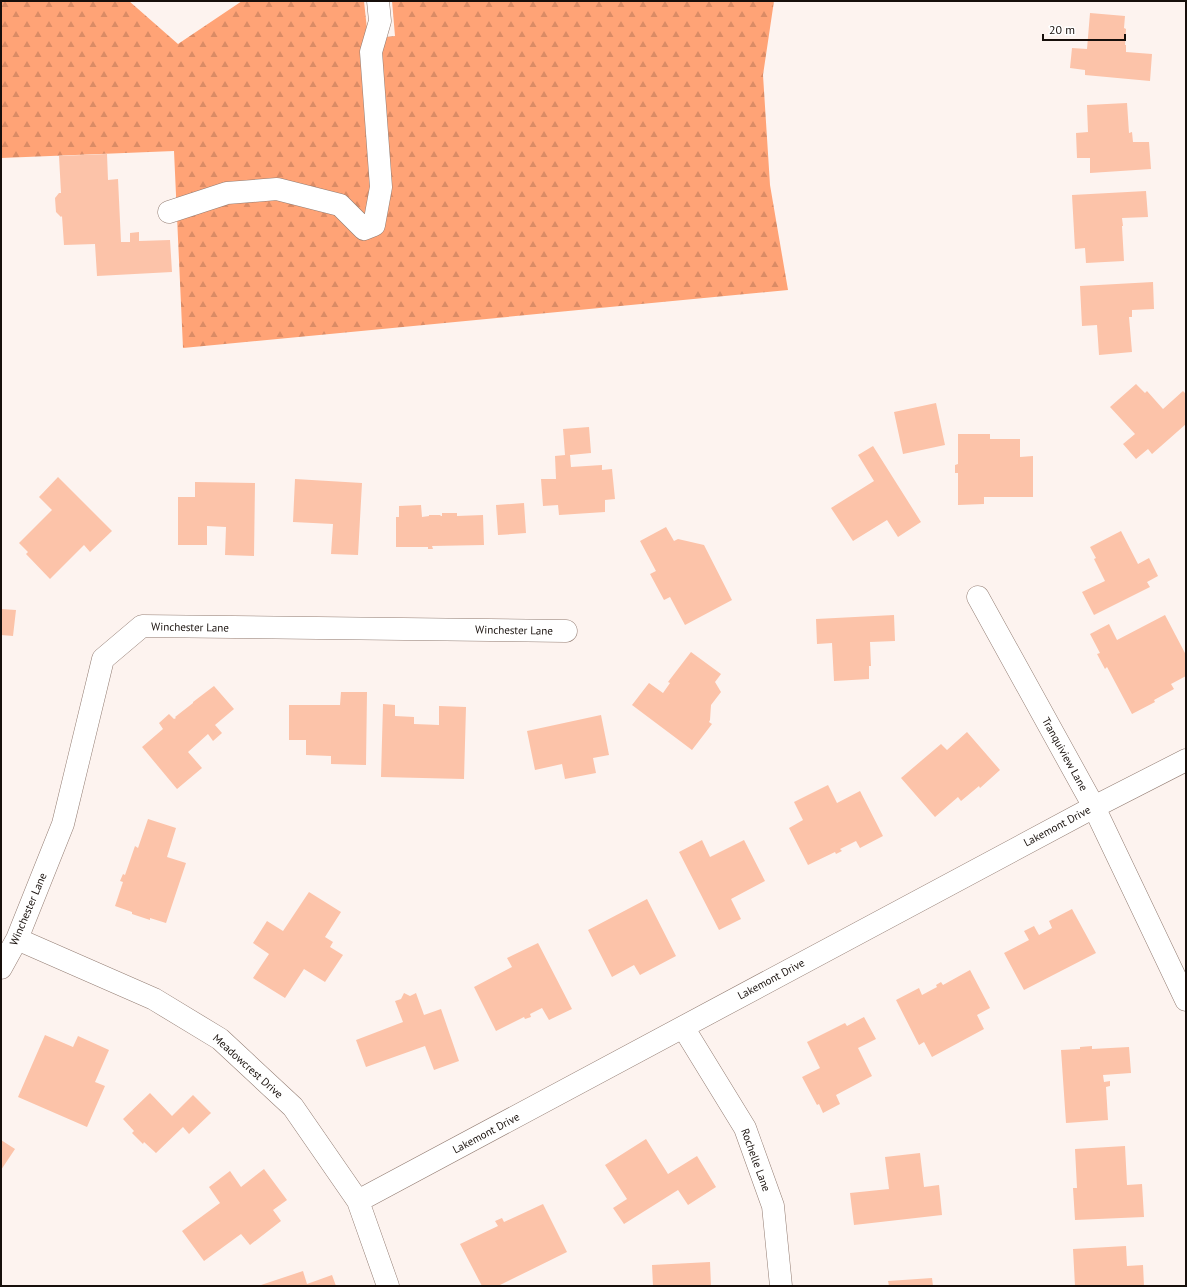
<svg xmlns="http://www.w3.org/2000/svg" width="1187" height="1287" font-family="'PT Sans',sans-serif">
<style>
.forest{fill:url(#forest-firs)}
.building{fill:#fcc3a9}
.lines{fill:none;stroke-linecap:round;stroke-linejoin:round}
.minor-casing{stroke:#927c72;stroke-width:23}
.minor{stroke:#fff;stroke-width:22}
.labels{text-anchor:middle;stroke-width:3;stroke-linejoin:round;paint-order:stroke}
.street-label{font-size:11px;fill:#170f0b;stroke:#fff}
</style>
<defs>
<pattern id="forest-firs" width="22" height="20" patternUnits="userSpaceOnUse"><rect width="22" height="20" fill="#ffa376"/><path d="M5 1l3.5 6h-7zM16 11l3.5 6h-7z" fill="#da8b65"/></pattern>
</defs>
<rect width="100%" height="100%" fill="#fdf3ef"/>
<path class="forest" d="M1,1h128l49,43 64,-43h122l4,38 27,-3 -3,-35h382l-11,74 7,110 18,105 -605,58 -9,-197 -173,7z"/>
<path class="building" d="M1090,13l35,3 -1,12 2,1 -1,16h1v7l26,2 -2,27 -65,-6v-5l-15,-2 2,-20 15,1z
M1127,103l2,30 3,-1 1,10h16l2,27 -61,4v-15h-13l-1,-25 12,-1 -1,-27z
M107,154l1,26 10,-1 3,63h9v-9l9,-1v9l31,-1 2,32 -75,4 -2,-32 -31,1 -2,-29 -1,1 -5,-5 -1,-14 4,-5h2l-2,-37z
M1146,191l2,26 -26,1 1,8h-1l2,35 -38,2 -1,-15 -10,1 -3,-54z
M1153,282l1,27 -22,1v7h-3l3,35 -33,3 -2,-30 -15,1 -2,-40z
M1136,384l9,9 2,-2 16,18 20,-18 3,3v30l-34,30 -4,-5 -12,10 -13,-15 12,-10 -25,-27z
M936,403l9,42 -42,9 -9,-42z
M589,427l2,26 -21,2 1,12 31,-2v5l10,-1 3,30 -10,1v12l-46,3 -1,-10 -15,1 -2,-27h15l-1,-23 10,-1 -2,-26z
M958,434h32v5h30v18l13,-1v41h-49v7l-26,1v-32h-3v-8l3,-1z
M873,446l48,76 -23,15 -11,-17 -34,21 -22,-33 43,-27 -16,-26z
M58,477l54,54 -22,21 -6,-7 -34,34 -24,-25 2,-2 -9,-9 33,-33 -13,-13z
M295,479l67,4 -4,72 -27,-1 2,-30 -40,-2z
M195,482l60,1 -1,73 -29,-1 1,-28 -19,-1v19h-29v-48h17z
M524,503l2,30 -28,2 -2,-30z
M421,505l1,12 7,-1v-1h11l1,1h1v-3h15v3l26,-1 1,30 -52,1 1,3h-5v-2h-32v-30h3v-11z
M666,527l8,14 4,-2 26,6 28,55 -47,25 -15,-28 -6,3 -14,-26 6,-3 -16,-30z
M1121,531l17,33 11,-6 9,18 -11,6 3,5 -56,28 -12,-23 23,-11 -11,-22 2,-1 -6,-11z
M1,609l15,1 -3,26 -12,-1z
M894,615l1,26 -25,1 1,24h-2v13l-35,2 -2,-38 -15,1 -1,-25z
M1165,615l21,40v21l-15,8 3,5 -20,11 1,2 -23,12 -25,-47 -2,2 -8,-15 3,-1 -10,-19 19,-10 8,16z
M691,652l30,22 -6,8 6,10 -10,13 -1,15 -1,2 3,2 -20,26 -60,-45 17,-22 14,10 7,-10 -2,-1z
M214,686l20,23 -19,16 7,8 -9,8 -5,-7 -20,18 14,16 -25,21 -35,-42 21,-18 -4,-6 10,-9 5,5 2,-1 -1,-1 18,-14v-1z
M341,692h26l-1,73 -35,-1v-8l-25,-1v-15h-17v-35h51z
M383,704l12,1v11l19,1v7l25,1v-19l27,1 -2,72 -83,-2z
M601,715l8,40 -16,3 3,15 -31,6 -3,-15 -27,6 -8,-39z
M967,732l33,38 -20,18 -1,-2 -18,15 -3,-4 -23,20 -34,-39 40,-34 6,6z
M828,785l9,18 23,-12 23,45 -23,12 -4,-7 -16,8 2,2 -6,3 -1,-2 -27,13 -19,-37 14,-8 -9,-18z
M148,819l28,9 -9,29 19,6 -20,60 -16,-5v2l-18,-6v-2l-17,-6 8,-24 -3,-1 3,-7 2,1 10,-29 3,2z
M702,840l8,17 34,-17 21,41 -34,18 10,20 -22,11 -40,-78z
M309,892l32,20 -16,25 8,5 -3,5 13,8 -18,27 -21,-13 -19,29 -32,-20 16,-24 -16,-11 14,-22 16,10z
M647,899l29,57 -36,19 -6,-10 -22,12 -24,-47z
M1072,909l24,44 -72,37 -20,-37 25,-13 -5,-9 10,-5 5,9 13,-7 -3,-7z
M538,943l34,66 -23,11 -7,-12 -12,6 1,3 -6,2 -1,-2 -28,14 -22,-44 38,-20 -5,-9z
M970,970l20,38 -13,7 7,14 -52,28 -8,-15 -5,3 -23,-45 23,-12 3,7 15,-8 -1,-2 5,-3 2,3z
M404,993l6,3 6,-3 8,22 17,-6 18,52 -25,9 -9,-24 -59,21 -10,-27 47,-18 -8,-21 6,-2z
M864,1017l12,22 -18,9 14,28 -36,19 4,9 -17,9 -4,-9 -2,1 -15,-28 18,-9 -13,-26 38,-19 2,3z
M45,1035l28,12 5,-11 31,14 -14,32 10,4 -18,41 -69,-30z
M1092,1046v3l37,-2 2,26 -28,2 1,7 6,-1v5l-4,1 2,33 -42,3 -5,-73 19,-1v-2z
M150,1093l22,23 21,-21 18,18 -22,21 -6,-7 -27,26 -12,-11 -1,2 -11,-11 2,-2 -11,-12z
M646,1139l22,35 29,-18 19,31 -28,18 -10,-15 -54,34 -11,-16 14,-9 -22,-34z
M1,1140l14,9 -14,21z
M1125,1146l2,39 15,-1 2,33 -69,3 -2,-32h4l-2,-39z
M920,1153l4,34 15,-2 3,30 -88,10 -4,-32 39,-4 -4,-32z
M264,1169l23,31 -14,10 8,11 -31,24 -9,-11 -37,27 -22,-30 38,-28 -11,-16 21,-16 11,16z
M543,1204l24,48 -69,34h-16l-22,-42 38,-18 -3,-5 7,-3 2,4z
M1126,1246l1,20 16,-1 1,21h-69l-2,-37z
M710,1262l1,24h-58l-1,-21z
M303,1271l4,13 25,-9 4,11h-78z
M932,1278l1,8h-44l-1,-5z"/>
<g class="lines">
<g class="minor-casing">
<path id="minor" d="M169,212l58,-19 50,-4 63,16 24,24 10,-4 7,-38 -10,-135 9,-31 -2,-20
M978,597l116,210 92,193
M17,939l137,60 66,40 73,68 65,94 30,85
M1,968l16,-29 46,-115 40,-165 39,-33 424,5
M683,1027l62,101 28,78 8,80
M358,1201l736,-394 92,-47"/>
</g>
<use href="#minor" class="minor"/>
</g>
<g class="labels">
<g class="street-label">
<text transform="translate(190 627) rotate(1)" y="4">Winchester Lane</text>
<text transform="translate(514 630) rotate(1)" y="4">Winchester Lane</text>
<text transform="translate(1065 754) rotate(61)" y="4">Tranquiview Lane</text>
<text transform="translate(1057 826) rotate(-28)" y="4">Lakemont Drive</text>
<text transform="translate(28 909) rotate(-67)" y="4">Winchester Lane</text>
<text transform="translate(771 979) rotate(-28)" y="4">Lakemont Drive</text>
<text transform="translate(248 1066) rotate(42)" y="4">Meadowcrest Drive</text>
<text transform="translate(486 1133) rotate(-28)" y="4">Lakemont Drive</text>
<text transform="translate(756 1160) rotate(70)" y="4">Rochelle Lane</text>
</g>
</g>
<rect width="1187" height="1287" fill="none" stroke="#170f0b" stroke-width="4"/>
<path d="M1043 34v6h82v-6" fill="none" stroke="#170f0b" stroke-width="2"/>
<text x="1049" y="34" font-size="12" fill="#170f0b" stroke="#ffffff" stroke-width="3" paint-order="stroke">20 m</text>
</svg>
